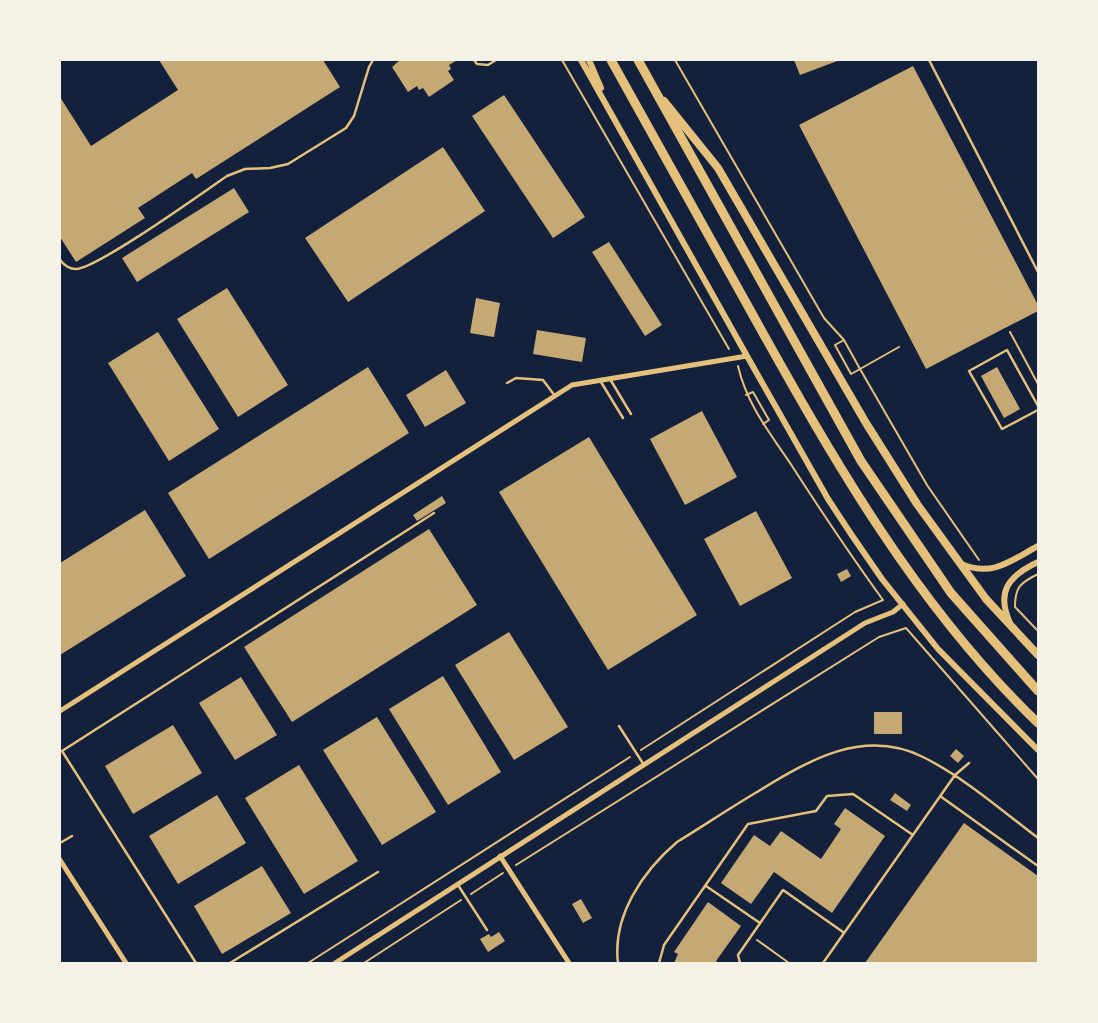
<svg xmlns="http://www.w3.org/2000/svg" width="1098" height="1023" font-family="'IBM Plex Serif',serif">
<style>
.building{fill:#c6a872}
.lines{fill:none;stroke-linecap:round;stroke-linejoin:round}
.path{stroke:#e5c07b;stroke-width:2}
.service{stroke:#e5c07b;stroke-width:2.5}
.minor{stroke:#e5c07b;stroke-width:5}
.tertiary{stroke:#e5c07b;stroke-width:6}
.secondary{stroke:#e5c07b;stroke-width:8}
.trunk{stroke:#e5c07b;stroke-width:9}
</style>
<rect width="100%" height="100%" fill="#14213d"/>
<path class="building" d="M159,60h164l17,27 -144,92 -4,-6 -54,35 7,10 -69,44 -16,-25v-140l31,49 87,-56z
M400,60h57l-8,5 2,4 -3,2 6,9 -25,17 -6,-9 -4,2 -2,-4 -9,6 -16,-25z
M794,60h46l-40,15z
M913,66l125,239v6l-112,58 -127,-244z
M504,95l81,122 -32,21 -81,-122z
M443,147l42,64 -137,91 -43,-64z
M234,188l15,24 -112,70 -15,-24z
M609,242l53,83 -17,11 -53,-84z
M227,288l61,97 -50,32 -61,-98z
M476,298l24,5 -6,34 -24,-4z
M537,330l49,8 -4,24 -49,-8z
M158,332l61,97 -50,32 -61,-98z
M368,367l41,66 -200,126 -41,-66z
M997,367l23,42 -16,9 -23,-42z
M446,370l20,33 -41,24 -19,-32z
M702,411l35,66 -52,28 -35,-66z
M589,437l108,178 -89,55 -109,-178z
M442,496l4,7 -29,18 -4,-6z
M145,510l41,66 -126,79v-92z
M756,511l36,67 -52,28 -36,-67z
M429,529l48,76 -185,117 -48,-75z
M847,569l4,7 -10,6 -4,-8z
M509,632l59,95 -54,33 -59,-95z
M443,676l58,96 -53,33 -59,-96z
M241,677l36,58 -42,25 -36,-57z
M874,712h28v22h-28z
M377,717l59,95 -54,33 -59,-95z
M173,725l29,48 -69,41 -28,-48z
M956,749l8,7 -6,7 -8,-7z
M299,765l59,96 -54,33 -59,-96z
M895,793l16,12 -4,6 -17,-11z
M217,795l29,48 -68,41 -29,-48z
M845,808l40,28 -53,77 -58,-41 -23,32 -30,-21 33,-48 16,11 11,-15 40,28 20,-30 -7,-5z
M964,823l74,53v87h-173z
M262,866l29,47 -69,41 -28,-48z
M581,899l11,19 -9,5 -11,-19z
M708,902l33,24 -25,35 2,2h-44l4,-9 -4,-2z
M499,932l6,9 -17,11 -8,-13 9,-5 2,3z"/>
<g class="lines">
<path class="path" d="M562,60l167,289
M675,60l149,258 20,22 16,29 39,-22
M1010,332l28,52
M844,340l-9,5 16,29 9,-5 67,116 52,75
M746,395l7,-3 16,28 -6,4
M1038,574c-18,9 -23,13 -23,33l23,24
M641,750l214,-138 28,-12c-32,-44 -62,-89 -91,-134 -22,-33 -45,-61 -54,-100
M516,865l363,-228 27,-9 132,151
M471,894l32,-21
M757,940l32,23
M308,963l322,-206
M364,963l97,-63"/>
<path class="service" d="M474,60l3,4 11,1 8,-5
M929,60l109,212
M60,260c4,5 9,9 16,9 22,-1 126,-76 151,-93l18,-7 25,-1 18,-4 58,-36 8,-12 15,-49 4,-7
M610,379l21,35
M601,382l22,36
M507,383l9,-5 27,2 12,16
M1038,406l-31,-56 -38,21 33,58 36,-19
M619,726l25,39
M940,796l98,70
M60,843l12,-7
M458,885l29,45
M706,886l54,37
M196,963l-134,-212 372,-238
M230,963l148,-91
M618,963c-6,-47 25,-92 59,-121 26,-16 53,-34 80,-50 51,-31 106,-65 166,-35 42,21 78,53 115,81
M659,963l5,-18 84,-121 68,-13 11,-15 26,-2 60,41
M740,963l-2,-8 45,-65 60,42
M823,963l132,-188 14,-12"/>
<path class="minor" d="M60,711l512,-326 175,-29
M500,856l69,107
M60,860l66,103
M335,963l530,-340 28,-11 10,-8"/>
<path class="tertiary" d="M581,60l166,296 81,143 23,35 31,45 56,70 100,101
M589,60l12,28
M961,564c32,13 49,-3 77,-18
M1010,623c-14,-31 -2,-47 28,-61"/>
<path class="secondary" d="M664,101l54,67 148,255 51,81 69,95 52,56"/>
<path class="trunk" d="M611,60c48,86 96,172 143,257 80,144 164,291 284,406
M638,60l223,401 90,132 87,98"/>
</g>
<rect width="1098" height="1023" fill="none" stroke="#f6f1e7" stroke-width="122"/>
</svg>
